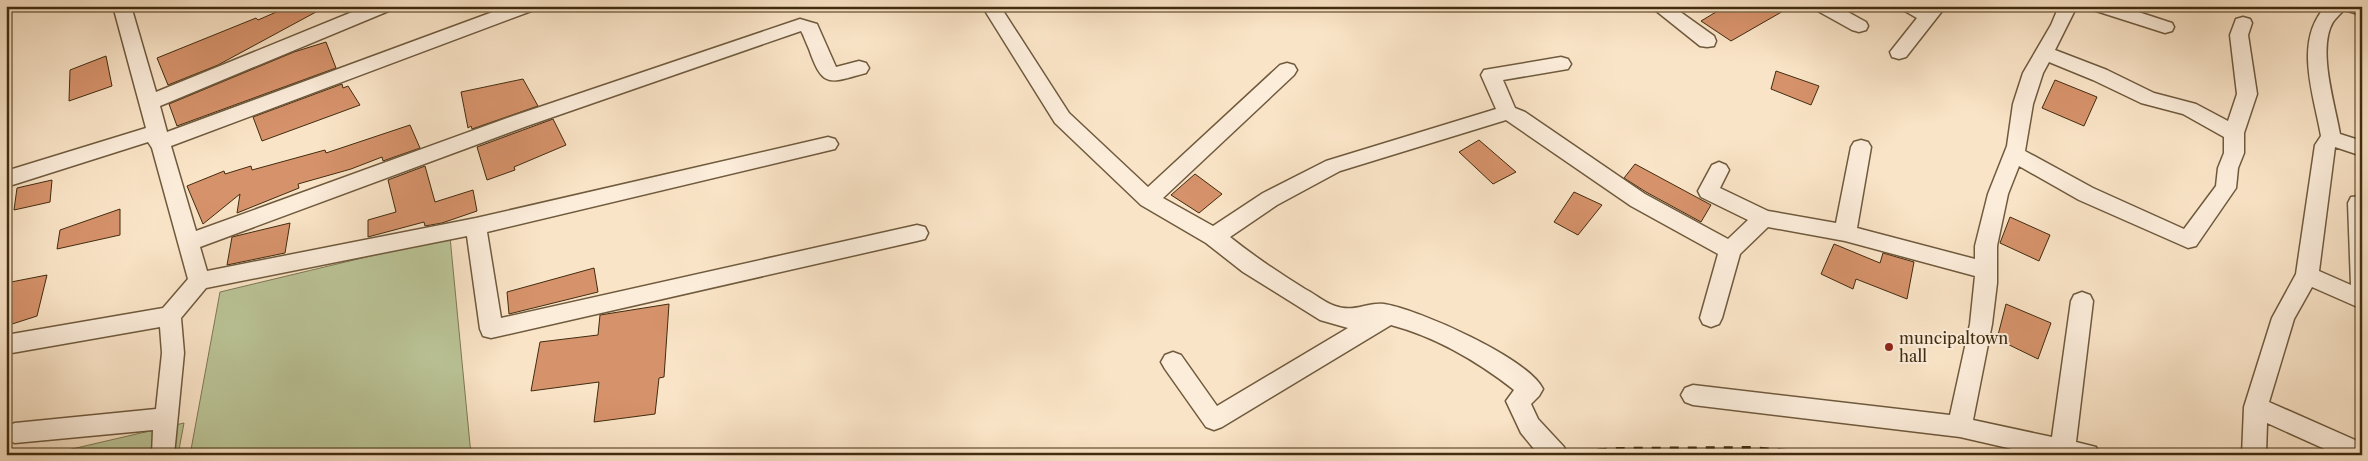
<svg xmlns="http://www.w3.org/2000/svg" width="2368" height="461" font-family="'Libre Caslon Text',serif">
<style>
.green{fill:#bbc598;stroke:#7e7854}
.building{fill:#d6926b;stroke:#412c0f}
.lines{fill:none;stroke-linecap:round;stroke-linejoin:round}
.minor-casing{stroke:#6f5a3d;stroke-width:3}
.minor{fill:#fceddb;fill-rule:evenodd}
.rail{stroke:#412c0f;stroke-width:4;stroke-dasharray:9 9;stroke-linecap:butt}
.poi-dot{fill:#8f2418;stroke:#fceddb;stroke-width:2}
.labels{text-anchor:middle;stroke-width:4;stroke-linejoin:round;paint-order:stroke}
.poi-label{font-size:16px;fill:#412c0f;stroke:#fceddb;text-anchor:start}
</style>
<rect width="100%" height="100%" fill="#fae4c7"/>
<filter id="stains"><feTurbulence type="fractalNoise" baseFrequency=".004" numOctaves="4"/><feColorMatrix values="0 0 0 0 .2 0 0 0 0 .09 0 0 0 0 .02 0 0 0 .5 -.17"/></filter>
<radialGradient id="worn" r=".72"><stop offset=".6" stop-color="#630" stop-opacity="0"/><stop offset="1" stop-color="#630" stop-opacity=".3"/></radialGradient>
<path class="green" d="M450,237l21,218h-281l30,-163z
M184,423l-6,32h-132z"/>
<path class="building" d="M290,6h37l-109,59 -50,20 -11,-27 99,-40 2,2z
M1726,6h66l-61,35 -30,-20z
M326,42l10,26 -159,58 -8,-22 125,-52z
M106,56l6,30 -43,15 1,-31z
M1776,71l43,15 -8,19 -40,-16z
M523,79l15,27 -66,23 -1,-3 -3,2 -7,-36z
M2055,80l42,17 -13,29 -42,-18z
M342,84l1,4 5,-2 12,19 -98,36 -9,-24z
M553,119l13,26 -52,22 1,3 -28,10 -10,-33z
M410,125l10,23 -37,13 -1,-4 -31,12 -53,15 1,4 -62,25 3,-19 -37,30 -16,-38 37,-15 1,3 26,-8 1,4 73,-20 1,3z
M1479,140l37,32 -23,12 -34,-32z
M1635,164l76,41 -10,17 -55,-30 -22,-14z
M425,166l10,36 38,-12 4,21 -35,12 -17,3 -1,-4 -56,15v-17l28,-8 -8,-32z
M1195,174l27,20 -23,19 -28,-18z
M52,180l-2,22 -36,8 3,-22z
M1574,192l28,13 -24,30 -24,-13z
M120,209v26l-63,14 3,-19z
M2010,217l40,18 -11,26 -39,-18z
M290,223l-5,30 -58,12 5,-28z
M1834,244l46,19 3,-10 31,9 -7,37 -51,-20 -3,10 -32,-15z
M594,268l4,24 -89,22 -2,-22z
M47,275l-10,41 -31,10v-43z
M669,304l-5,73 -5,1 -4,36 -61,8 5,-40 -68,9 9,-49 58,-7 2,-20z
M2006,304l45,19 -13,36 -41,-20z"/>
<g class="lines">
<g class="minor-casing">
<path id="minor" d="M113,6h18l25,86 211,-86h27l-3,4 -231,96 7,26 342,-126h28l-3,4 -363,136 25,85 317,-115 287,-97 17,5 19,43 23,-6 7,2 3,5 -3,5c-37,10 -43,16 -57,-24 -3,-6 -5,-13 -8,-18l-274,95 -327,121 7,24 269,-53 352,-81 7,2 3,5 -3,5 -348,83 14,86 416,-93 8,2 3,6 -3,6 -8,2 -426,97 -8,-2 -3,-7 -13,-93 -261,52 -25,30 3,35 -10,102h-22l1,-25 -138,13 -9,-3 1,-14 8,-3 141,-14 6,-56 -2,-26 -154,27v-19l157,-27 25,-29 -36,-131 -4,-6 -142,45v-16l140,-43z
M982,6h18l69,107 79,74 132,-122 7,-2 7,2 3,5 -3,5 -131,123 50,28 50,-33 63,-32 170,-52 -15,-34 3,-5 77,-13 7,2 3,5 -3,5 -65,11 12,28 10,4 120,82 83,45 20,-19 -47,-23 -3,-6 14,-26 7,-3 7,3 3,5 -9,18 48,23 68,12 15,-76 3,-5 7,-2 7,2 3,5 -14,81 118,31v-13l13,-52 19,-48 6,-42 10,-31 28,-48 8,-19h18l-22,44 52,20 47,23 42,11 32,17 9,-27 -7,-59 6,-16 7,-2 7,2 2,4 -4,12 9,59 -13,39v20l-6,15 -2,20 -40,58 -8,2 -109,-48 -60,-34 -11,28 -11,52v37l-5,41 -19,96 79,17 19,-136 3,-6 8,-3 8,3 3,6 -17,141 20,5 3,8h-61l-78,-18 -267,-32 -8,-3 -4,-7 4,-7 8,-3 257,30 20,-91 5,-48 -130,-35 -77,-14 -28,27 -18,64 -3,6 -8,3 -8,-3 -3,-6 18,-64 -87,-48 -125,-86 -166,51 -63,34 -47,32c24,19 49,36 75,52 10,5 20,14 30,17 19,7 32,-4 49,-2 34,5 144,54 159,85l-4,7 -8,8 7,15 26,28 3,8h-28l-18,-22 -15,-32 8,-11c-37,-29 -78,-53 -123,-65l-169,102 -8,3 -8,-3 -41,-58 -4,-7 4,-7 8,-3 8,3 36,51 131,-78 -28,-8 -77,-48 -37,-29 -65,-38 -86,-82zM2049,62l44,18 48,23 42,11 41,23v16l-6,15 -2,18 -32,43 -91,-41 -68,-37 8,-47 10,-31z
M1650,6h22l42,30 2,5 -2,5 -7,1 -7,-1z
M1813,6h24l29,16 2,4 -2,4 -7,2 -7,-2 -36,-20z
M1900,6h46l-40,51 -7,2 -7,-2 -2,-5 27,-34 -14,-8z
M2090,6h30l52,17 2,4 -2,4 -7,2 -72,-23z
M2326,6h36v9l-18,-5c-4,4 -8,8 -11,12 -16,27 2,82 7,112l22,7v15l-27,-9 -16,124 32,14 -3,-82 3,-6 11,-1v113l-50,-22 -18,32 -25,83 93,41v12h-24l-71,-32 -1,32h-24l2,-48 28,-89 24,-44 19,-129 6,-9c-7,-41 -28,-95 5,-130z"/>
</g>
<use href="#minor" class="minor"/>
<path class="rail" d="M1544,455l70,-6 137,-1 81,7"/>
</g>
<circle class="poi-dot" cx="1889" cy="347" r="5"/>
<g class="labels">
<g class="poi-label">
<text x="1899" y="344">muncipaltown<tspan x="1899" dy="18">hall</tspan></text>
</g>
</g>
<rect width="2368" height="461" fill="none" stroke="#fae4c7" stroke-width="25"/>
<rect x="8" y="8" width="2353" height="446" fill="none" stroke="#412c0f" stroke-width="2.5"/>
<rect x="12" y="12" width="2343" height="436" fill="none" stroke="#412c0f"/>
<rect width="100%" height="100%" filter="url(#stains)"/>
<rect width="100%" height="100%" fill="url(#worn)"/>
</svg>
